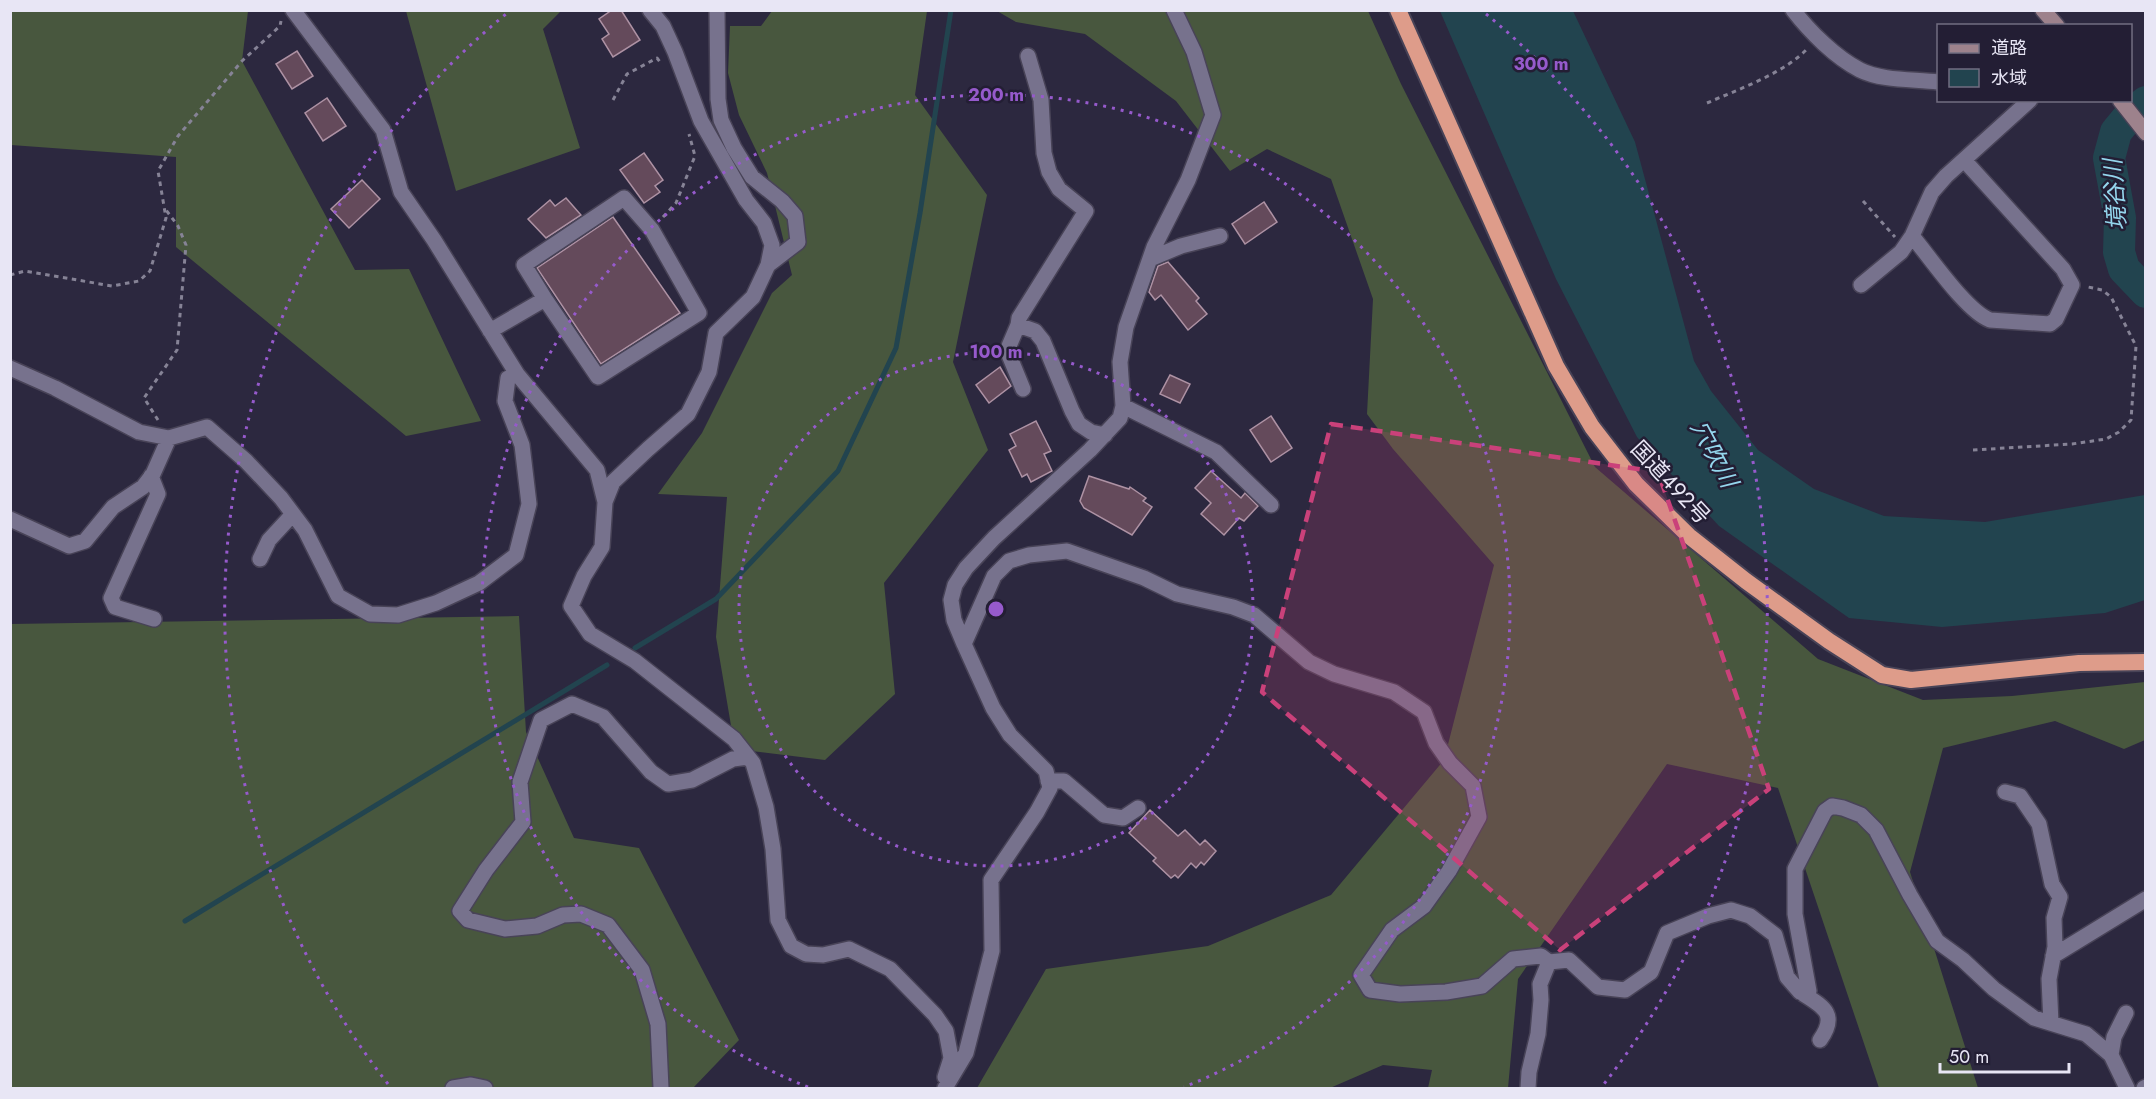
<svg xmlns="http://www.w3.org/2000/svg" width="2156" height="1099" font-family="Jost,'Noto Sans JP',sans-serif">
<style>
.forest{fill:#48573e}
.water{fill:#22444f}
.lines{fill:none;stroke-linecap:round;stroke-linejoin:round}
.stream{stroke:#22444f;stroke-width:5}
.river{stroke:#22444f;stroke-width:32}
.building{fill:#644a5b;stroke:#ae92a4;stroke-width:1.5}
.minor-casing{stroke:#484357;stroke-width:18}
.secondary-casing{stroke:#484357;stroke-width:18}
.trunk-casing{stroke:#484357;stroke-width:20}
.path{stroke:#868396;stroke-width:3;stroke-dasharray:4.5 4.5;stroke-linecap:butt}
.minor{stroke:#77728d;stroke-width:15}
.secondary{stroke:#9d828c;stroke-width:15}
.trunk{stroke:#de9c8a;stroke-width:16}
.marked{fill:#ca417a;fill-opacity:0.2;stroke:#ca417a;stroke-width:4.5;stroke-dasharray:12 8;stroke-linejoin:round}
.ring{fill:none;stroke:#965acc;stroke-width:3;stroke-dasharray:3 6}
.labels{text-anchor:middle;stroke-width:5;stroke-linejoin:round;paint-order:stroke}
.street-label{font-size:22px;fill:#e8e6f5;stroke:#231e34}
.water-label{font-size:24px;font-style:italic;fill:#94d6ed;stroke:#231e34}
.centre{fill:#965acc;stroke:#231e34;stroke-width:3}
.ring-label{font-size:18px;text-anchor:middle;font-weight:bold;fill:#965acc;stroke:#231e34;stroke-width:5;stroke-linejoin:round;paint-order:stroke}
</style>
<rect width="100%" height="100%" fill="#2c283f"/>
<path class="forest" d="M10,11h238l-6,50 113,209 54,-1 72,152 -75,15 -230,-189v-90l-165,-12z
M406,11h155l-18,18 37,119 -124,43z
M772,11h155l-12,84 72,100 -34,167 35,88 -104,133 11,111 -70,66 -90,-11 -19,-112 11,-140 -69,-3 44,-61 70,-140 20,-18 -25,-102 -28,-58 -11,-42 2,-47h31z
M997,11h371l33,73 194,383 223,192 105,41 89,-4 133,-14v58l-21,9 -69,-28 -112,27 -33,124 68,216h-99l-101,-300 -111,-24 -149,215 -10,109h-80l4,-18 -49,-5 -53,23h-353l69,-119 162,-23 123,-51 113,-135 50,-195 -101,-116 -26,-35 6,-115 -42,-120 -64,-30 -37,22 -54,-70 -91,-67 -69,-12z
M519,616l7,116 48,106 65,10 100,192 -46,48h-682l-1,-464z"/>
<path class="water" d="M1440,11h133l62,131 59,219 17,30 47,59 56,39 70,27 101,6 160,-27v105l-40,13 -163,14 -93,-9 -130,-92 -82,-89 -81,-158z"/>
<g class="lines">
<path class="stream" d="M635,648l81,-49 122,-128 58,-123 24,-135 31,-203
M185,921l422,-256"/>
<path class="river" d="M2146,102l-16,13 -14,17 -7,26 11,60 -1,34 5,17 22,23"/>
</g>
<path class="building" d="M612,10h9l19,30 -27,17 -11,-18 7,-5 -10,-15z
M297,51l16,25 -21,13 -16,-25z
M327,98l19,28 -23,15 -18,-28z
M644,153l19,27 -8,6 5,6 -16,11 -24,-33z
M362,180l18,19 -31,29 -18,-19z
M566,198l15,17 -35,23 -18,-19 22,-19 5,6z
M1264,202l13,20 -32,22 -13,-20z
M613,217l67,96 -79,51 -64,-96z
M1168,262l31,36 -3,3 11,13 -19,16 -27,-35 -6,5 -6,-8 9,-26z
M1000,367l11,19 -22,17 -13,-18z
M1170,375l20,9 -10,19 -20,-9z
M1271,416l21,32 -21,14 -21,-32z
M1036,421l15,30 -7,3 8,17 -21,11 -4,-8 -5,3 -13,-27 7,-4 -6,-12z
M1211,471l30,27 4,-5 13,13 -14,15 -5,-3 -15,17 -23,-21 10,-11 -16,-15z
M1089,476l40,13 1,-2 16,11 -3,3 9,6 -20,28 -48,-27 -4,-7z
M1150,810l28,26 7,-6 15,15 5,-5 11,11 -12,14 -3,-3 -5,6 -5,-5 -13,15 -3,-3 -4,3 -18,-17 3,-3 -27,-25z"/>
<g class="lines">
<g class="minor-casing">
<path id="minor" d="M293,10l90,120 18,62 33,48 83,134 80,96 8,32 -3,45 -18,29 -13,30 19,28 45,27 99,78 19,24 13,44 7,42 5,71 13,26 15,8 17,1 26,-6 41,20 45,46 11,16 5,27 -6,19
M717,10l1,89 3,21 13,28 18,29 30,24 13,15 3,26 -30,23
M1793,10c17,22 42,47 67,60 22,11 54,9 78,12
M1028,56l13,44 3,53 5,19 10,17 27,22 -67,107 -1,7 17,6 8,10 29,70 7,13 12,8 14,3
M1964,160l99,109 9,16 -16,34 -6,5 -60,-4c-24,-9 -60,-63 -78,-84l20,-44 14,-16 84,-76
M624,198l28,32 47,83 -101,64 -53,-78 -21,-34z
M1150,259l31,-13 39,-10
M1861,285l40,-33 11,-16
M1018,325l-9,21v9l14,34
M490,331l55,-32
M10,368l45,20 84,44 30,6 38,-11 39,34 35,37 24,32 33,66 32,18 28,1 38,-12 43,-20 37,-28 13,-51 -7,-59 -17,-44 3,-23 9,-4
M1123,406l93,46 55,53
M151,476l7,18 -47,104 4,9 39,12
M605,502l8,-20 35,-33 40,-35 21,-42 7,-39 37,-36 15,-32 4,-20 -8,-22 -18,-23 -45,-79 -26,-69 -12,-26 -13,-16
M10,519l59,27 16,-5 28,-34 30,-20 10,-13 16,-36
M260,559l9,-19 24,-26
M964,644l-10,-24 -3,-20 4,-15 11,-17 28,-30 96,-88 30,-32 3,-12 -3,-44 6,-35 28,-80 34,-67 25,-65 -19,-63 -20,-42
M1048,781h16l40,34 19,3 15,-10
M2005,792l15,4 19,28 13,60 8,13 -6,21 1,29 -6,32 2,44
M2053,956l93,-57
M1800,992c22,14 39,21 20,48
M2111,1055l3,-18 12,-24
M453,1088l18,-3 14,3
M661,1088l-3,-64 -16,-54 -34,-45 -27,-11 -18,1 -26,11 -32,3 -37,-9 -8,-9 26,-41 37,-48 -3,-40 21,-62 31,-16 31,13 48,55 17,12 24,-4 41,-21 15,-2
M945,1088l21,-35 26,-102 -1,-71 46,-68 13,-24 -4,-17 -36,-36 -17,-27 -29,-64 30,-68 15,-15 20,-6 38,-4 77,27 33,16 56,13 21,8 55,47 25,12 60,18 30,20 12,31 14,20 23,23 6,31 -30,54 -25,35 -32,24 -31,45 9,15 30,4 46,-2 36,-6 31,-27 28,-3 8,6
M1528,1088l1,-16 9,-38 3,-34 -1,-16 9,-22 20,-2 29,27 27,3 26,-18 16,-39 41,-17 23,-6 19,6 25,19 12,42 13,15 9,-1 -14,-77v-45l30,-58 7,-5 11,2 18,7 15,15 34,65 27,46 26,19 31,29 40,29 52,16 25,21 16,33
M2144,1088l2,-1"/>
</g>
<g class="secondary-casing">
<path id="secondary" d="M2043,10l14,16
M2120,100l26,33"/>
</g>
<g class="trunk-casing">
<path id="trunk" d="M1398,10l158,356 36,61 44,57 53,52 57,45 83,60 53,34 29,5 168,-17 67,-1"/>
</g>
<path class="path" d="M613,100l14,-26 30,-16 3,4
M1707,103c32,-14 78,-30 101,-55
M1863,201l32,36
M663,217l13,-14 19,-47 -6,-22
M10,275l15,-4 87,15 27,-5 11,-10 16,-53 -8,-47 20,-35 64,-75 38,-35 1,-5
M158,420l-14,-22 33,-48 9,-105 -8,-19 -12,-16
M1973,450l99,-6 34,-5 13,-7 12,-12 5,-74 -25,-49 -9,-7 -14,-3"/>
<use href="#minor" class="minor"/>
<use href="#secondary" class="secondary"/>
<use href="#trunk" class="trunk"/>
</g>
<path class="marked" d="M1331,424l327,48 111,317 -209,161 -298,-258z"/>
<g class="ring">
<circle cx="996" cy="609" r="257"/>
<path d="M808 1087A514 514 0 1 1 1184 1087"/>
<path d="M388 1084A771 771 0 0 1 506 14M1486 14A771 771 0 0 1 1604 1084"/>
</g>
<g class="labels">
<g class="street-label">
<text transform="translate(1671 482) rotate(47)" y="8">国道492号</text>
</g>
<g class="water-label">
<text transform="translate(2115 195) rotate(-94)" y="8">境谷川</text>
<text transform="translate(1714 454) rotate(62)" y="8">穴吹川</text>
</g>
</g>
<circle cx="996" cy="609" r="9" class="centre"/>
<g class="ring-label">
<text x="1541" y="70">300 m</text>
<text x="996" y="101">200 m</text>
<text x="996" y="358">100 m</text>
</g>
<rect width="2156" height="1099" fill="none" stroke="#e8e6f5" stroke-width="24"/>
<rect x="1937" y="24" width="195" height="78" fill="#231e34" stroke="#726e81" stroke-width="1.5"/>
<rect x="1949" y="44" width="30" height="9" fill="#9d828c" stroke="#726e81" stroke-width="1.5"/>
<text x="1991" y="54" font-size="18" fill="#e8e6f5">道路</text>
<rect x="1949" y="69" width="30" height="18" fill="#22444f" stroke="#726e81" stroke-width="1.5"/>
<text x="1991" y="84" font-size="18" fill="#e8e6f5">水域</text>
<path d="M1940 1063v9h129v-9" fill="none" stroke="#e8e6f5" stroke-width="3"/>
<text x="1949" y="1063" font-size="18" fill="#e8e6f5" stroke="#231e34" stroke-width="4.5" paint-order="stroke">50 m</text>
</svg>
